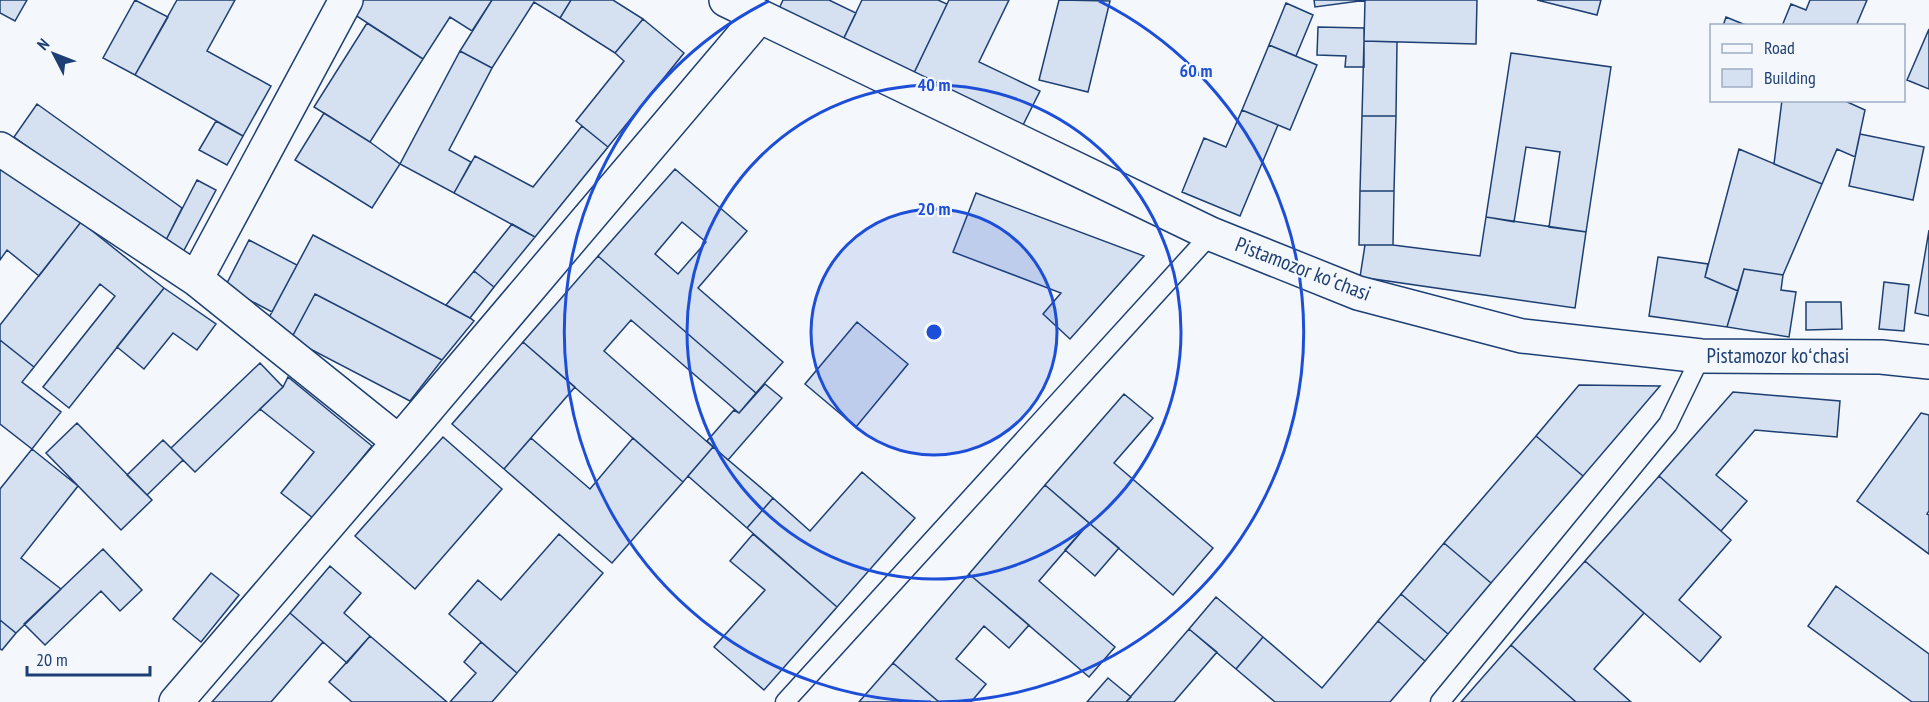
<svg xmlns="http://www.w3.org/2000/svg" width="1929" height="702" font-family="'PT Sans Narrow',sans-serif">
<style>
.building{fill:#d5e0f0;stroke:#1d3f73;stroke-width:1.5;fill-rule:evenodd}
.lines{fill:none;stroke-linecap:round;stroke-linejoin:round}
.lane-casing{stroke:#1d3f73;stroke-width:21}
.street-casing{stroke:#1d3f73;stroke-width:36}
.lane{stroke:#f4f7fb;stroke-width:18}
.street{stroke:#f4f7fb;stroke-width:33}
.ring{fill:none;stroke:#1d4ed8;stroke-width:3}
.labels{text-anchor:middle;stroke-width:4.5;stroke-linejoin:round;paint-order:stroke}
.street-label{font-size:21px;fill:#1d3f73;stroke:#f4f7fb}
.centre{fill:#1d4ed8;stroke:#f4f7fb;stroke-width:3}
.ring-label{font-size:18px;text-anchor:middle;font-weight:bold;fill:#1d4ed8;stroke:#f4f7fb;stroke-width:4.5;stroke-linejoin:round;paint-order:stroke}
</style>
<rect width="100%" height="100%" fill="#f4f7fb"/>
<path class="building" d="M0,0h27l-12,21 -15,-8z
M135,0l33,17 -33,58 -32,-17z
M177,0h58l-28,51 64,35 -28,50 -108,-61z
M360,0h132l-20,31 -22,-14 -27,42 -71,-46z
M492,0h79l-11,18 -26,-16 -42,66 -32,-17z
M571,0h42l30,19 -28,34 -55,-35z
M783,0h46l27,13 -14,29 -64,-31z
M862,0h76l9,4 -34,71 -71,-33z
M949,0h60l-30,62 61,29 -18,36 -109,-52z
M1059,0l51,1 -22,91 -49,-12z
M1314,0h53l-52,7z
M1365,0h112l-1,44 -112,-3z
M1537,0h64l-4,15z
M1810,0h57l-11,26h-74l9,-22 15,6z
M1286,3l27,12 -17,41 -27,-11z
M1726,17l22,9h-25z
M643,19l41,34 -76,94 -32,-26 48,-60 -9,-8z
M367,23l56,36 -53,83 -56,-35z
M1318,27l46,1v39h-19l1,-11 -29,-1z
M1929,29v60l-22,-9z
M1364,41l33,1 -1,74h-34z
M1269,45l48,20 -27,65 -48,-20z
M460,51l32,17 -43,82 22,12 -17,31 -54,-29z
M1511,53l100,14 -25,165 -37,-5 11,-75 -34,-5 -12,75 -28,-5z
M1782,100h61l22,10 -10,47 -18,-8 -15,35 -48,-20z
M37,104l145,104 -18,36 -150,-107z
M1242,110l36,15 -38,91 -58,-24 22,-54 22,9z
M324,113l46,29 30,22 -28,44 -77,-48z
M1362,116h34l-2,75h-34z
M216,121l27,15 -16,29 -28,-15z
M582,126l26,21 -73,90 -81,-44 21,-37 58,31z
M1860,134l64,13 -11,53 -64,-14z
M1739,149l83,35 -39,91 -39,-6 -6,22 -33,-14z
M6,163l75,59 -42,54 -32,-26 -7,10v-89z
M675,169l72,62 -49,57 85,74 -27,31 -158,-137zM682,222l24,20 -28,32 -23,-20z
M197,180l19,10 -34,64 -18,-10z
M1360,191h34l-1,54h-34z
M976,193l168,63 -74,83 -27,-25 18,-21 -108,-41z
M1486,217l100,15 -11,76 -215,-31 5,-32h28l87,11z
M81,222l83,66 -95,120 -26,-21 72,-91 -15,-12 -66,83 -34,-27v-15z
M512,224l23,13 -41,50 -20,-16z
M1929,230v86l-14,-3z
M313,235l157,83 4,3 -32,39 -127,-66 -24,45 -26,-14z
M249,240l48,25 -25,47 -47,-25z
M598,256l158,137 -17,20 -108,-93 -27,31 109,96 -30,35 -160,-140z
M1658,257l50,7 -3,13 33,14 -11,36 -78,-11z
M1744,269l39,6 -2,15 15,2 -7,45 -62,-10z
M474,271l20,16 -24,31 -24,-13z
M1884,282l25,3 -5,46 -25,-2z
M164,288l52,36 -19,26 -24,-17 -29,36 -27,-22z
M315,294l127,66 -32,41 -119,-62z
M1806,302h35l1,27 -36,1z
M857,322l51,42 -52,63 -51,-43z
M0,340l34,27 -12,15 39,30 -29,37 -32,-25z
M523,342l52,45 -71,82 -52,-45z
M260,363l23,24 -88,85 -24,-24z
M288,377l84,69 -59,72 -32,-25 33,-41 -54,-43 23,-22z
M765,384l17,14 -54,62 -21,-19 27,-31 5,3z
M1579,385l81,1 -77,90 -47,-40z
M1733,392l107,9 -3,36 -82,-7 -39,45 31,26 -26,30 -62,-55z
M1124,394l29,24 -39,45 99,85 -40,47 -128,-110z
M1921,413l8,2v96l-2,3 2,1v39l-72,-53z
M77,423l75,77 -31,30 -75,-77z
M1536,436l47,40 -92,107 -47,-40z
M443,437l59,52 -87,100 -60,-53z
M531,438l59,51 43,-51 50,44 -71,81 -108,-94z
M163,440l20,20 -36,35 -20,-20z
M713,447l60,51 -26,30 -59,-52z
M32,449l46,37 -57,72 40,31 -45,44 -16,-13v-131z
M862,472l53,46 -78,89 -90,-79 26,-30 37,33z
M1659,476l72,64 -52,60 42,37 -21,25 -115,-101z
M1045,485l44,38 -50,58 76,66 -26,30 -120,-103z
M1089,523l30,25 -24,28 -30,-26z
M559,534l44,39 -86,100 -68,-59 29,-34 23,20z
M753,534l84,73 -73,83 -50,-43 51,-57 -35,-29z
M1444,543l47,40 -43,51 -47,-40z
M103,549l39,41 -22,21 -19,-20 -56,54 -21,-21z
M1585,561l59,52 -50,56 37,33h-55l-65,-57z
M330,566l31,27 -17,20 26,23 -23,27 -57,-50z
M211,573l28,22 -38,47 -28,-23z
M969,574l60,51 -20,23 -25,-22 -28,33 30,25 -15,18h-32l-46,-39z
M1836,586l93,68v48h-17l-104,-76z
M1401,594l47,40 -23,27 -47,-40z
M1216,597l47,40 -27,32 -47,-40z
M290,613l33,29 -52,60h-59z
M0,620l16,13 -14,17 -2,-1z
M1378,621l47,40 -35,41h-115l-39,-33 27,-32 59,51z
M1189,629l28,23 -43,50h-48z
M370,636l77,66h-95l-23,-20z
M481,642l36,31 -25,29h-42l26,-29 -12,-11z
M1511,645l65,57h-115z
M893,663l46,39h-80z
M1108,678l23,19 -5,5h-39z"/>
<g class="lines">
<g class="lane-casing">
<path id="lane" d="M785,702l426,-468
M1440,702l228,-278 33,-68"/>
</g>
<g class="street-casing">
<path id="street" d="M726,0l485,234 147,59 164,43 179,20 180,1 48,5
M0,149l196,130 203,163
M196,279l150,-279
M176,702l223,-260 360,-425"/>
</g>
<use href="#lane" class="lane"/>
<use href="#street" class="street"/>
</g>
<circle cx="934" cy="332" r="123" fill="#1d4ed8" fill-opacity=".12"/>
<g class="ring">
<circle cx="934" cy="332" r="123"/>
<circle cx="934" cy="332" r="247"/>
<path d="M931 702A370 370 0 0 1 769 1M1099 1A370 370 0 0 1 937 702"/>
</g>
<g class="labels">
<g class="street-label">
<text transform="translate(1303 269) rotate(21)" y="7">Pistamozor koʻchasi</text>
<text x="1778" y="363">Pistamozor koʻchasi</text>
</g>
</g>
<circle cx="934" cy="332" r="9" class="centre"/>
<g class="ring-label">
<text x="1196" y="77">60 m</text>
<text x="934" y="91">40 m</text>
<text x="934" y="215">20 m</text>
</g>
<rect x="1710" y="24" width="195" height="78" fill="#f4f7fb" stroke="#9eadc5" stroke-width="1.5"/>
<rect x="1722" y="44" width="30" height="9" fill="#f4f7fb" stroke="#9eadc5" stroke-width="1.5"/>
<text x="1764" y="54" font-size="18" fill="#1d3f73">Road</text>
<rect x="1722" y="69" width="30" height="18" fill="#d5e0f0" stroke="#9eadc5" stroke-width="1.5"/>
<text x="1764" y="84" font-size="18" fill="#1d3f73">Building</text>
<g transform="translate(54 54) rotate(312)" stroke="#f4f7fb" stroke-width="4.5" paint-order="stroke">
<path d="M0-4.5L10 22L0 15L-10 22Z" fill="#1d3f73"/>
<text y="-9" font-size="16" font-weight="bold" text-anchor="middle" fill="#1d3f73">N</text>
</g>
<path d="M27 666v9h123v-9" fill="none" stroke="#1d3f73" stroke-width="3"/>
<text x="36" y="666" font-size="18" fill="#1d3f73" stroke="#f4f7fb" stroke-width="4.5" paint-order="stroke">20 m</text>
</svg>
